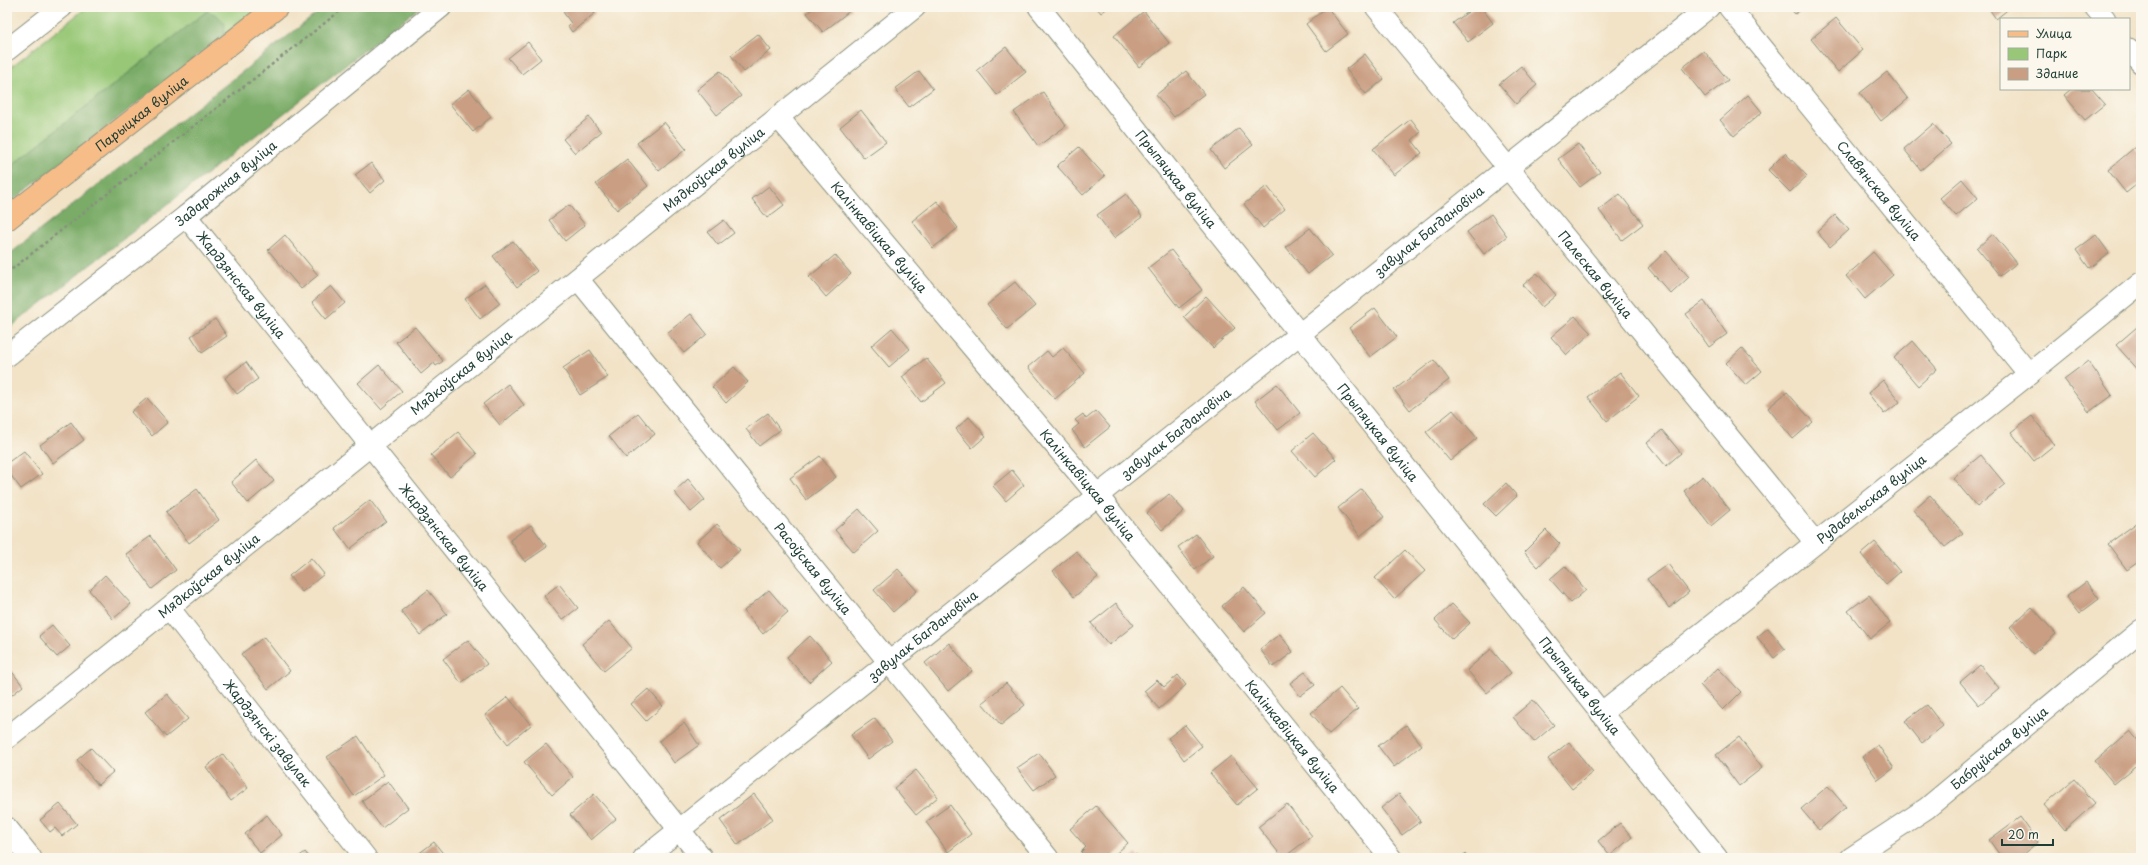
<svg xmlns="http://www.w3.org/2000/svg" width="2148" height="865" font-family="'Playpen Sans',sans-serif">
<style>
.green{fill:#98c877;stroke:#5c8256}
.forest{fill:#7aac68;stroke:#4c744e}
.building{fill:#c99e82}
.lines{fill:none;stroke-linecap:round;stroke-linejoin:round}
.minor-casing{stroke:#88907e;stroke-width:23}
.major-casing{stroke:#88907e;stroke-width:24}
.path{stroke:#88907e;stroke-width:2.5;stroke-dasharray:3 3;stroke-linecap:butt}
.minor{stroke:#fff;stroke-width:21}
.major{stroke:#f7bd88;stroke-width:22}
.labels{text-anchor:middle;stroke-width:3.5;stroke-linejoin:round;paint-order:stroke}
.street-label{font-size:13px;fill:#1f3d34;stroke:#fbf7ec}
</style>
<rect width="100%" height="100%" fill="#fbf7ec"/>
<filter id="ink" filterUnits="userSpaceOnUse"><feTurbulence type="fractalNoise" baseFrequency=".025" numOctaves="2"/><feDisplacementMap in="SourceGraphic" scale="8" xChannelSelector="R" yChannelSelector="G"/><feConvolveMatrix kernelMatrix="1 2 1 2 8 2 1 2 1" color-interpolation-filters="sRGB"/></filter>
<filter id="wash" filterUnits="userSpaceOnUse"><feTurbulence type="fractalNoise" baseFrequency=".012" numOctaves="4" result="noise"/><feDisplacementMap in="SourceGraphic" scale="16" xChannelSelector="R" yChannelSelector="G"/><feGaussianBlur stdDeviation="0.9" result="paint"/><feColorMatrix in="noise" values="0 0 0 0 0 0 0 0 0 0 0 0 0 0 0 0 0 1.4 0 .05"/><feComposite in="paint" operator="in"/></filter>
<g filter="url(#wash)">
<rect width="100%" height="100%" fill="#f2e3c7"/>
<path class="green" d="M87,7h173l-36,28 -17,-24 -200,158v-99z"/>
<path class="forest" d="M325,7h95l-413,323v-74z
M207,11l10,4 8,9 -1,11 -217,170v-36z"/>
<g id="blocks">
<path class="building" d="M569,7h21l5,6 -23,19 -4,-6 3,-3 -8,-11z
M815,7h35l2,2 -29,23 -16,-19z
M1096,7h13l-8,6z
M1327,7l21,27 -22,17 -20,-27z
M1475,7h6l12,16 -25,19 -15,-19z
M1789,7h16l-10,7z
M1988,7h23l-15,12z
M1144,11l25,32 -30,24 -25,-31z
M1836,18l27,32 -25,22 -27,-33z
M758,34l13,16 -27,22 -13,-17z
M528,42l13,17 -19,15 -14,-16z
M1006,47l20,25 -29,23 -20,-25z
M1704,51l24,29 -23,17 -23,-29z
M1365,54l19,25 -18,15 -20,-25z
M1521,66l16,19 -21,19 -17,-20z
M720,71l21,25 -24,19 -20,-25z
M919,71l14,18 -24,18 -14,-18z
M1186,71l18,23 -30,23 -18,-22z
M1887,72l21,27 -27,22 -21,-28z
M469,89l22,28 -18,15 -23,-28z
M2071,89h21l13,15 -20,16 -21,-25z
M1043,92l23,34 -28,20 -24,-34z
M1748,95l14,17 -28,24 -14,-16z
M861,110l25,32 -22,16 -24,-31z
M589,117l12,15 -26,21 -12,-14z
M1411,119l10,13 -9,8 10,13 -28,22 -21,-26z
M664,122l22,27 -27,22 -22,-28z
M1933,124l18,20 -30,26 -17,-21z
M1239,128l14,17 -29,23 -13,-18z
M1578,144l22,28 -20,15 -22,-28z
M1079,147l26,29 -22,19 -26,-29z
M2135,147l6,7v27l-15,12 -18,-23z
M1785,153l22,23 -17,16 -22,-22z
M627,159l21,27 -31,24 -21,-26z
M371,163l14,17 -15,13 -15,-18z
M1962,179l16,19 -22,18 -16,-18z
M769,186l15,19 -17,13 -15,-19z
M1267,186l18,23 -22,19 -19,-24z
M1126,194l16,23 -28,21 -17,-23z
M1620,194l23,30 -21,16 -23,-30z
M937,201l21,27 -25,20 -21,-27z
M569,205l16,20 -20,16 -16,-21z
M1491,214l16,22 -23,18 -17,-22z
M1835,215l14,15 -19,17 -13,-15z
M724,220l10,13 -16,12 -10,-13z
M1310,228l22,27 -24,19 -22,-27z
M1993,234l24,29 -17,13 -23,-28z
M285,235l33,40 -17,14 -33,-39z
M2096,235l13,18 -20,15 -13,-18z
M513,241l24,30 -20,16 -24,-31z
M1171,250l31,40 -23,18 -31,-40z
M1666,251l23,26 -18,17 -23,-26z
M1873,252l20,23 -28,24 -19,-23z
M835,255l16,19 -25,23 -17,-20z
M1537,273l19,22 -14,12 -19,-22z
M1015,282l20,24 -28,23 -20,-24z
M485,284l15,19 -20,16 -15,-20z
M331,286l14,17 -19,16 -14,-17z
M1206,296l29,32 -22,20 -29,-31z
M1704,301l23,33 -18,13 -23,-33z
M1375,308l22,29 -27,20 -21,-29z
M691,314l16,20 -23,19 -17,-20z
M1575,316l16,17 -24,22 -16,-18z
M215,319l12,17 -25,17 -11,-17z
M415,327l28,34 -7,5 -2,-3 -13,11 -25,-32z
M2137,327l4,4v42l-25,-28z
M892,328l18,21 -21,18 -18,-21z
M1913,341l24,28 -19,17 -24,-28z
M1063,348l22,25 -30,26 -27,-32 19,-16 5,6z
M1742,348l20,23 -16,14 -20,-22z
M590,350l18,27 -28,18 -17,-27z
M926,358l20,25 -25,19 -19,-25z
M1434,360l15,20 -39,30 -16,-20z
M2088,361l24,34 -23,17 -25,-33z
M246,362l12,17 -21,15 -12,-16z
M379,365l23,26 -21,18 -23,-26z
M734,367l14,15 -22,21 -14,-16z
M1620,372l19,24 -32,25 -19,-24z
M1883,380l17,22 -16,12 -16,-21z
M508,384l16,21 -24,20 -17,-21z
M1277,384l23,29 -22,17 -23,-29z
M1787,392l26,30 -20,17 -25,-31z
M147,398l21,24 -16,14 -21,-24z
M1453,410l24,28 -27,23 -24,-29z
M1096,411l14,16 -25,20 -13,-17 7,-6 -4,-4 8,-6 3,5z
M638,413l17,21 -29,24 -17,-22z
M768,413l12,17 -21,16 -13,-17z
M2032,416l22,29 -20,16 -23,-29z
M969,417l17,19 -14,12 -16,-19z
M71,422l13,18 -31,23 -13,-18z
M1662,430l19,23 -15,13 -19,-23z
M458,432l19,22 -27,23 -19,-22z
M1313,433l23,26 -21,18 -23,-26z
M24,451l18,23 -21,15 -14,-19v-7z
M1981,455l24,29 -28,23 -24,-29z
M820,456l16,21 -30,23 -16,-22z
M256,460l18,21 -26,22 -17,-21z
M1012,470l12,15 -18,16 -13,-15z
M1703,476l27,34 -19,16 -27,-35z
M688,479l17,21 -14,12 -17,-20z
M1506,483l11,13 -21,20 -12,-12z
M197,489l22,31 -30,23 -23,-31z
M1362,489l22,28 -24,19 -22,-28z
M1169,494l15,17 -22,19 -15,-17z
M1930,495l33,38 -18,14 -32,-37z
M370,500l16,21 -36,28 -16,-21z
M859,509l19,22 -24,21 -19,-22z
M2138,522l3,4v34l-14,10 -19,-26z
M717,524l23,26 -20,18 -23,-26z
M531,525l16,22 -22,15 -15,-22z
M1546,530l14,14 -22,23 -14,-15z
M1196,534l17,22 -18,14 -17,-23z
M151,536l25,34 -24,19 -26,-35z
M1875,542l25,30 -14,12 -25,-30z
M1405,550l20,21 -31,28 -19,-21z
M1076,551l22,26 -24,20 -21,-26z
M311,558l13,16 -22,18 -13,-16z
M1668,564l21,28 -20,16 -22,-29z
M1565,566l21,24 -15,13 -21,-24z
M898,569l19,22 -24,21 -19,-22z
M105,575l26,29 -18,15 -24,-29z
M2086,582l13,17 -20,15 -13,-17z
M559,584l19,24 -16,12 -18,-24z
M1244,587l22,26 -22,19 -22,-26z
M428,590l19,24 -27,21 -19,-24z
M769,590l19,22 -25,22 -19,-23z
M1869,595l21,28 -20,16 -22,-28z
M1116,603l18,22 -25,20 -18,-22z
M1452,604l18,19 -18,16 -17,-19z
M2032,607l24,27 -23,20 -23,-27z
M609,621l23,27 -28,23 -22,-27z
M52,625l18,21 -13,11 -18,-21z
M1768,628l17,21 -11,9 -17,-21z
M1280,634l13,18 -20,15 -13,-18z
M810,636l22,25 -23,21 -22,-25z
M264,637l26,34 -22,18 -27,-35z
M468,640l19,24 -26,19 -18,-24z
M949,643l23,28 -24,20 -23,-28z
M1491,649l20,24 -24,20 -20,-23z
M1980,665l19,23 -20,17 -19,-23z
M1718,668l23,24 -18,18 -23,-25z
M10,669l13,17 -16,13v-27z
M1305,672l10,13 -15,11 -10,-13z
M1178,675l8,10 -27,24 -15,-18 13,-11 7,7z
M1006,683l19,22 -24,20 -19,-22z
M1340,688l18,21 -29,25 -18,-21z
M648,689l15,17 -17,15 -15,-17z
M167,694l21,25 -22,18 -21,-25z
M508,697l23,28 -23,19 -23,-29z
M1533,700l21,25 -20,17 -21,-25z
M1927,705l16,21 -21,17 -17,-22z
M875,718l17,23 -24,18 -17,-24z
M684,723l15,22 -25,18 -15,-22z
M1185,725l17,21 -18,14 -16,-22z
M1406,725l16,20 -28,22 -16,-21z
M2130,731l11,13v18l-27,22 -19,-23z
M358,736l26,39 -30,21 -27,-39z
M1739,737l23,31 -23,18 -23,-31z
M1569,742l24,30 -21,17 -24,-30z
M546,744l27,33 -21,18 -28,-33z
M1878,745l16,23 -16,12 -16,-23z
M91,748l22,24 -15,13 -21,-25z
M1039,753l16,22 -21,15 -17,-22z
M223,754l25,34 -17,13 -25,-34z
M1231,756l27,32 -21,17 -27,-32z
M916,770l22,27 -22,18 -22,-27z
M2074,779l21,24 -30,27 -21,-25z
M388,781l20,27 -26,20 -20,-27z
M1828,786l18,21 -27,23 -18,-21z
M594,794l22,25 -25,21 -21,-25z
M754,794l19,25 -35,26 -18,-25z
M1399,794l22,27 -19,14 -21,-27z
M60,804l17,20 -15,12 -7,-8 -5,4 -10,-12z
M1287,804l25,32 -29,22 -25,-31z
M950,805l21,29 -23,18 -22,-30z
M1096,806l32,37 -17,15h-25l-5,-6 5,-5 -16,-18z
M267,815l15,20 -22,18 -15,-19z
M2020,817l18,25 -20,16h-16l-13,-18z
M1620,823l12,14 -22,19 -12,-15z
M434,842l11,14 -2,2h-30z
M305,852l5,6h-13z
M1136,854l4,4h-9z
M1465,854l3,4h-9z"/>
</g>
</g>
<g filter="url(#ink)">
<use href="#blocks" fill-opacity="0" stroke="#88907e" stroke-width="1"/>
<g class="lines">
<g class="minor-casing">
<g id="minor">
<path id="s1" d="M1039,7l678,851"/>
<path id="s2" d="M1376,7l439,535"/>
<path id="s3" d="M1729,7l300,367"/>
<path d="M2095,7l10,12"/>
<path d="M2129,49l12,14"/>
<path d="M7,50l55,-43"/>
<path id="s4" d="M778,117l319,378 294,363"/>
<path id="s5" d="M186,216l516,642"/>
<path id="s6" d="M578,279l470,579"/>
<path id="s7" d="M7,356l179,-140 255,-209"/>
<path id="s8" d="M169,608l197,250"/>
<path id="s9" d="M1601,713l428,-339 112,-91"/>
<path id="s10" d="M7,738l908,-731"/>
<path d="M7,828l24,30"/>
<path id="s11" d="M644,858l1065,-851"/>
<path id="s12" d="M1851,858l76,-50 214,-178"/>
</g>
</g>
<g class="major-casing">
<g id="major">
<path id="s13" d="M7,219l270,-212"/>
</g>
</g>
<path class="path" d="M7,273l338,-266"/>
<use href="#minor" class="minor"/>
<use href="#major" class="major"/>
</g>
</g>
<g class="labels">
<g class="street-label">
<text dy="5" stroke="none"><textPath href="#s13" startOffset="171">Парыцкая вуліца</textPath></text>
<text dy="5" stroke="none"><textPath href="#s10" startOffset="907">Мядкоўская вуліца</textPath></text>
<text dy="5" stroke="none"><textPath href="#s1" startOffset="220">Прыпяцкая вуліца</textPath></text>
<text dy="5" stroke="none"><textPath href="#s7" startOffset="279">Задарожная вуліца</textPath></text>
<text dy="5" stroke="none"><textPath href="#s3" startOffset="237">Славянская вуліца</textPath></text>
<text dy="5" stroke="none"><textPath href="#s11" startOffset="1005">завулак Багдановіча</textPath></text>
<text dy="5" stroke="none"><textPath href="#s4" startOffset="157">Калінкавіцкая вуліца</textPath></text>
<text dy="5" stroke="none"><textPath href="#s2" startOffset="346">Палеская вуліца</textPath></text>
<text dy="5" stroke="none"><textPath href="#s5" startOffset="88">Жардзянская вуліца</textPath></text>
<text dy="5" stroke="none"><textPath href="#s10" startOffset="583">Мядкоўская вуліца</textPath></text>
<text dy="5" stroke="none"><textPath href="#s11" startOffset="681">завулак Багдановіча</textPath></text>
<text dy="5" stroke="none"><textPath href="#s1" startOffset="544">Прыпяцкая вуліца</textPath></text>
<text dy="5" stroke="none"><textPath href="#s4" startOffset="481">Калінкавіцкая вуліца</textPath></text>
<text dy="5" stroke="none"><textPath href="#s9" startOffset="345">Рудабельская вуліца</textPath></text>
<text dy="5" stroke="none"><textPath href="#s5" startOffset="412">Жардзянская вуліца</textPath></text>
<text dy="5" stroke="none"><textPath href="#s6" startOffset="373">Расоўская вуліца</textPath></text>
<text dy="5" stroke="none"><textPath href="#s10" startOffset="259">Мядкоўская вуліца</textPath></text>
<text dy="5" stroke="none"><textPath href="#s11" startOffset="357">завулак Багдановіча</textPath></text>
<text dy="5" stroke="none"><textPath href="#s1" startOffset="868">Прыпяцкая вуліца</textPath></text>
<text dy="5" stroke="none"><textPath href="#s8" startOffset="159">Жардзянскі завулак</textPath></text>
<text dy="5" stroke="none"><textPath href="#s4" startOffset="805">Калінкавіцкая вуліца</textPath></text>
<text dy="5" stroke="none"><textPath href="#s12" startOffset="185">Бабруйская вуліца</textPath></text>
</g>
</g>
<rect width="2148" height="865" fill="none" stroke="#fbf7ec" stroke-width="24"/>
<rect x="2000" y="18" width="130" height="72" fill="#fbf7ec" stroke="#a3ada2"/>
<rect x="2008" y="31" width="20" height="6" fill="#f7bd88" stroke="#a3ada2"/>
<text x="2036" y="38" font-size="12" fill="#1f3d34">Улица</text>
<rect x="2008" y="48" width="20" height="12" fill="#98c877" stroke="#a3ada2"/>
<text x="2036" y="58" font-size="12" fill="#1f3d34">Парк</text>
<rect x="2008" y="68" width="20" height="12" fill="#c99e82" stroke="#a3ada2"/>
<text x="2036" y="78" font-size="12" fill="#1f3d34">Здание</text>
<path d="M2002 839v6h51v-6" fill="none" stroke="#1f3d34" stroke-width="2"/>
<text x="2008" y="839" font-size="12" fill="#1f3d34" stroke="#fbf7ec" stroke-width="3" paint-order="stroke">20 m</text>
</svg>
